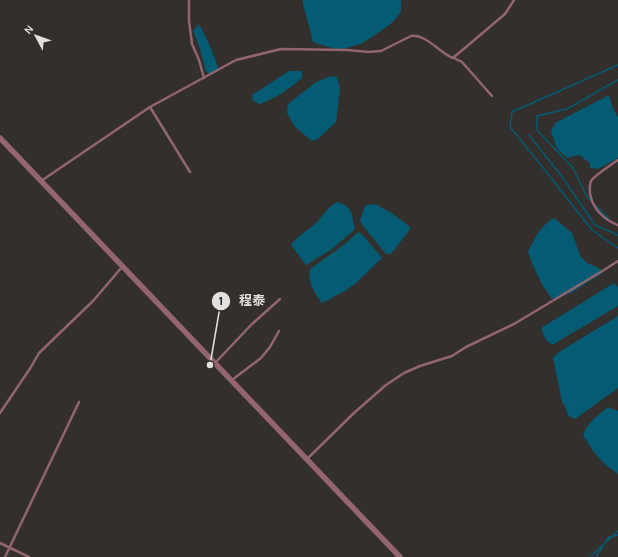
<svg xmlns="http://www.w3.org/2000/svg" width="618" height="557" font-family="Karla,'Noto Sans TC',sans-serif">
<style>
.water{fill:#035b74}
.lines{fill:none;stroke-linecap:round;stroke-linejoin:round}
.stream{stroke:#035b74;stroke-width:1.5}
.service{stroke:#946470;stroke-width:2.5}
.tertiary{stroke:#946470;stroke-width:5.5}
.leader{fill:none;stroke:#e3e1e0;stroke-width:1.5}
.callout-dot{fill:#e3e1e0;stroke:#322f2d;stroke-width:1.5}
.mark-label{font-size:12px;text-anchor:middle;font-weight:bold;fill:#111}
.callout-label{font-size:13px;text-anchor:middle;font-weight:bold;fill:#e3e1e0;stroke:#322f2d;stroke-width:3;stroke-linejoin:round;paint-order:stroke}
</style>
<rect width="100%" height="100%" fill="#322f2d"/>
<path class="water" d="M303,0h98v11l-7,10 -13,10 -20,13 -23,6 -25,-8 -10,-38z
M199,24c8,15 15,30 20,46l-7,5 -6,-3 -6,-24 -7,-17z
M289,71h13v7c-13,11 -26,20 -42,26l-7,-3 -1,-6z
M331,76l6,1 3,12 -4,33 -18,17 -6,2 -17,-14 -8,-14 1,-9 28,-22z
M609,95l4,14 5,8v41l-20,11 -8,-1v-5l-11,-8 -12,3 -10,-10 -6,-16 4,-9z
M338,202c16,6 13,12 17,27l-23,20 -26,16 -15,-20c6,-9 16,-14 24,-21 8,-7 13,-19 23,-22z
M375,204c13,6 25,14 36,24l-20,26h-5l-23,-28 -3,-5 4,-13 3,-3z
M554,218l18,15 9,24 6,6 10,4 7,5 -33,21 -19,6c-11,-14 -18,-30 -24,-47 6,-13 13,-27 26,-34z
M358,232l5,3 19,23 -26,25 -11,8 -23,12c-7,-9 -15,-22 -12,-34l35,-25z
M614,283l4,4v19l-66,39 -6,-5 -5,-12z
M618,316v72l-43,31 -6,-3 -7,-15 -9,-43 6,-6z
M608,407l10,4v63l-11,-8 -12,-12 -12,-19c4,-12 15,-20 25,-28z"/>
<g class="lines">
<path class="stream" d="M618,65l-106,47 -2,15 34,42 48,61 26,18
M529,135l34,43 32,47 23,10
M592,202l-5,-5 -14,-29 -36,-38v-14l30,-7 51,-29
M596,206l13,13
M606,541l3,-4 9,-2
M590,557l28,-26
M596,557l7,-11"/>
<path class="service" d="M189,0v21l3,23 7,16 5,18
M454,58l8,4 30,34
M150,107l40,65
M618,160c-6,4 -24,16 -27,21 -2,4 -1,8 -1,13 3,15 14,26 28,31
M41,181l109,-74 86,-47 45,-11 67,1 20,2 13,-1 30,-15c16,-2 28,17 42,22l52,-44 9,-14
M215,363l37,-39 28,-25
M232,380l29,-22 9,-11 9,-16
M0,413l31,-46 8,-14 54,-52 29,-34
M307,459l48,-47 31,-27 18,-12 16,-7 32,-10 14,-9 48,-23 90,-54 14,-9
M0,543l29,14
M5,557l74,-155"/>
<path class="tertiary" d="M0,138l400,419"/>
</g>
<path class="leader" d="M210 365L221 301"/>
<g class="callout-dot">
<circle cx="210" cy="365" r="4"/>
<circle cx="221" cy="301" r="10"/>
</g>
<g class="mark-label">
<text x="221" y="305">1</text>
</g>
<g class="callout-label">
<text x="252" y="305">程泰</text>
</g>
<g transform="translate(36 36) rotate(311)" stroke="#322f2d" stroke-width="3" paint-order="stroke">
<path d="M0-3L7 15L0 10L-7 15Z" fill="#e3e1e0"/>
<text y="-6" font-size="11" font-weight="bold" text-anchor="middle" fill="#e3e1e0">N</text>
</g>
</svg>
